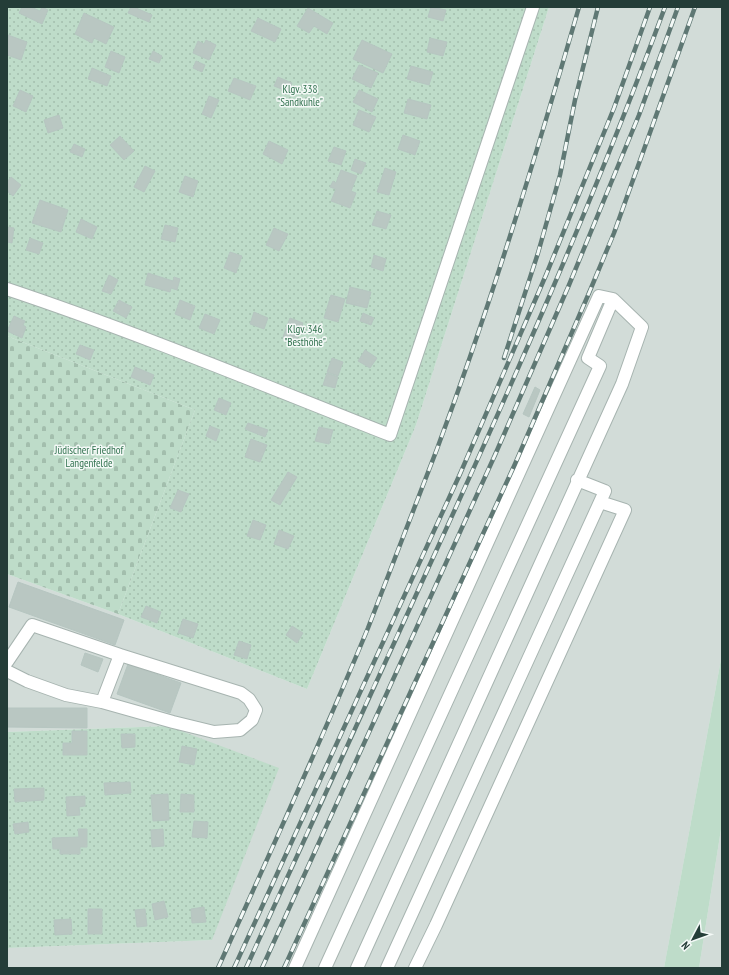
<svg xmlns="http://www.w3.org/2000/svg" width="729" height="975" font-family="'PT Sans Narrow',sans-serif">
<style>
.built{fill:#d2dcd8}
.green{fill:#bedcc9}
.cemetery{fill:url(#cemetery-stones)}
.garden{fill:url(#garden-dots)}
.building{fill:#b9c7c2;stroke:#b6c6c1}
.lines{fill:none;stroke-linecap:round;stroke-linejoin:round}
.minor-casing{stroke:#a7b4b0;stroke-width:14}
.minor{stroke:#fff;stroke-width:12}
.rail-casing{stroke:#5f7874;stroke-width:4.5}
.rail{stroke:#f4f9f7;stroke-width:3;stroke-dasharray:9;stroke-linecap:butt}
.labels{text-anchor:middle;stroke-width:3;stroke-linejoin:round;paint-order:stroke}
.park-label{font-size:11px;fill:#31724f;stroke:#f4f9f7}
</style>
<defs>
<pattern id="cemetery-stones" width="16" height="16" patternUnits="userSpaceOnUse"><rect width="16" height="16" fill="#bedcc9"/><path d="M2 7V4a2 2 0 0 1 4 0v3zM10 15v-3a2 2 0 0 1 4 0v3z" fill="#a3bead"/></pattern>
<pattern id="garden-dots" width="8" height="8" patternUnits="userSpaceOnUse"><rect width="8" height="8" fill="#bedcc9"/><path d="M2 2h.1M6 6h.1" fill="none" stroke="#a3bead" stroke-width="1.8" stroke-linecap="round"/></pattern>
</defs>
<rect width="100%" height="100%" fill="#e4ece9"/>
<path class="built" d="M549,7h173v647l-58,314h-657v-20l205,-8 -44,-214 -161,6v-158l111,40 189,75 109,-264z
M722,823v145h-23z"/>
<path class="green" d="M722,654v169l-23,145h-35z"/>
<path class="cemetery" d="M7,336l188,74 -77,204 -111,-40z"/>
<path class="garden" d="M7,7h542l-133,418 -109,264 -189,-75 77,-204 -188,-74z
M168,726l111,42 -67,172 -205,8v-216z"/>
<path class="building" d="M22,7h9l9,4 2,-4 6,3 -6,14 -23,-11z
M131,7h3l18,8 -3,7 -21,-9z
M431,7l15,3 -3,11 -15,-4z
M308,8l25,15 -6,11 -13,-8 -5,7 -12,-7z
M84,13l30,14 -8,17 -12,-6 -2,5 -17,-9z
M258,18l23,11 -6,13 -24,-11z
M8,35l19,7 -6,18 -14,-5z
M430,38l17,4 -4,14 -16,-4z
M206,40l10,5 -7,15 -16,-7 5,-12 6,3z
M362,40l30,14 -9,19 -30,-14z
M111,51l14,6 -6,16 -14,-6z
M153,51l9,5 -3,7 -10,-4z
M196,61l9,4 -3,7 -9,-4z
M359,65l19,8 -7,15 -19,-9z
M411,66l22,6 -4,13 -22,-6z
M92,68l19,8 -4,10 -19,-7z
M278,77l14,6 -3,9 -15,-6z
M234,78l22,8 -6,14 -22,-9z
M20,90l13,6 -7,16 -13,-6z
M359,90l19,9 -6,13 -19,-10z
M209,96l10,4 -8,18 -9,-4z
M408,99l23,6 -4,14 -23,-6z
M359,110l17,7 -7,15 -16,-7z
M59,115l4,13 -15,5 -4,-13z
M403,135l17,6 -5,14 -17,-6z
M120,136l14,15 -10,9 -14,-15z
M269,141l19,9 -6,14 -19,-10z
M74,144l11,5 -3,8 -12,-5z
M334,147l12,4 -5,14 -13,-4z
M355,159l11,4 -5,11 -10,-4z
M145,166l10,5 -11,21 -10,-5z
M385,168l11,4 -7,23 -12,-3z
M341,170l16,6 -6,15 5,2 -6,15 -19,-7 5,-12 -6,-2 3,-6 3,2z
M185,176l13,5 -5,16 -14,-5z
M11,177l10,8 -8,11 -6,-5v-9z
M40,200l28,10 -7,22 -29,-9z
M377,211l14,4 -5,14 -14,-4z
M81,219l16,8 -5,12 -16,-7z
M165,225l13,3 -3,14 -14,-3z
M7,227l7,1 -2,15 -5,-1z
M274,228l14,6 -9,17 -13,-6z
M30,238l13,5 -4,11 -13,-4z
M230,252l12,4 -6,17 -12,-5z
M374,255l12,4 -3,12 -12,-4z
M148,273l25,8 1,-4 6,2 -3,11 -6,-2 -1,4 -25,-7z
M109,275l9,5 -7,14 -9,-3z
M350,287l21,5 -4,16 -21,-5z
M331,295l14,4 -7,23 -14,-4z
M119,300l13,7 -6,11 -13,-7z
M180,300l15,6 -5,14 -15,-6z
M254,312l14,6 -4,11 -14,-5z
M363,313l11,5 -3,7 -11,-4z
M205,314l15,6 -6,14 -15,-6z
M14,316l11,5 -2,4 3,2 -4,11 -15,-7z
M290,318l13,5 -7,19 -13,-5z
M80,345l14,5 -4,10 -14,-6z
M365,350l12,8 -7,10 -12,-7z
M332,358l11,4 -5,14 -11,-4z
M135,367l19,8 -4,10 -19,-8z
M327,373l11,4 -3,11 -12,-3z
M535,387l5,3 -11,27 -6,-3z
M219,398l12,5 -5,12 -12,-5z
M248,423l20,7 -3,7 -20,-8z
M210,426l10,4 -4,11 -10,-5z
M319,427l14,3 -4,14 -14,-3z
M251,439l16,6 -7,17 -15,-5z
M288,472l9,5 -17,28 -9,-5z
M178,490l11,4 -8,18 -11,-4z
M253,520l13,5 -6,15 -13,-4z
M279,530l15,6 -6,13 -14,-5z
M18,582l106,38 -9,25 -106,-38z
M146,606l15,6 -4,11 -16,-6z
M183,619l15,5 -5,14 -15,-5z
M292,626l11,7 -6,10 -11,-8z
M239,641l12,4 -4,14 -13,-4z
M85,653l18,6 -5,13 -17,-7z
M128,664l53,19 -11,30 -53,-19z
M7,708h80v20l-80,-1z
M72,731h15v24h-24v-12h9z
M121,734h14v13l-13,1z
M182,746l15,3 -3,16 -15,-3z
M130,782l1,11 -26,2 -1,-12z
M44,788v12l-29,2 -1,-13z
M168,794l1,26 -16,1 -2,-26z
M181,794l13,1v17h-14z
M85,796v10l-6,1 1,8 -13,1 -1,-19z
M194,821l14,1 -1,16 -15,-1z
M28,822l1,10 -14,2 -2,-10z
M78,829h9v18h-7v7h-20v-5h-7l-1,-11 27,-1z
M163,829l1,17 -12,1 -1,-17z
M164,901l4,16 -13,3 -3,-16z
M204,907l2,15 -14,1 -1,-14z
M88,909h14v25h-14z
M145,909l2,17 -10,1 -2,-17z
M71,919l1,15 -17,1 -1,-15z"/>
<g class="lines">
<g class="minor-casing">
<path id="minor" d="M7,289c129,43 256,96 383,146l143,-428
M7,662l25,-37 88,30
M7,671l20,10 39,14 36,7 71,20 41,10 26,-2 12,-10 4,-10 -7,-11 -8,-6 -121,-38 -18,47
M295,968l304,-672 14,3 -25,59 12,8 -275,602
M357,968l265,-584 20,-57 -29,-28
M387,968l218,-477 -28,-11
M415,968l21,-43 189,-415 -25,-8"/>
</g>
<use href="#minor" class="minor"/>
<g class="rail-casing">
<path id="rail" d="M504,358l34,-105 22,-78 15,-75 23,-93
M218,968c51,-113 103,-226 150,-340 23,-60 46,-119 69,-179 54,-145 99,-293 142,-442
M234,968l226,-494 86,-199 68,-167 36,-101
M246,968c58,-128 116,-256 175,-384 87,-190 172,-381 244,-577
M262,968l233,-513 74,-170 70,-170 39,-108
M284,968l231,-504 74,-171 25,-60 81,-226"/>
</g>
<use href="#rail" class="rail"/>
</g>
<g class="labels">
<g class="park-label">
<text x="300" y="93">Klgv. 338<tspan x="300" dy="13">"Sandkuhle"</tspan></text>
<text x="305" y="333">Klgv. 346<tspan x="305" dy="13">"Besthöhe"</tspan></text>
<text x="89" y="454">Jüdischer Friedhof<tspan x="89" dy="13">Langenfelde</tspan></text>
</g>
</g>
<rect width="729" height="975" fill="none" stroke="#243d38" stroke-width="16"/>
<g transform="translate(693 939) rotate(229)" stroke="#f4f9f7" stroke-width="3" paint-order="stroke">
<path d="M0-3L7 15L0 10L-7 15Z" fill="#243d38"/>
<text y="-6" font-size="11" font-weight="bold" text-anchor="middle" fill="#243d38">N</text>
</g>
</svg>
